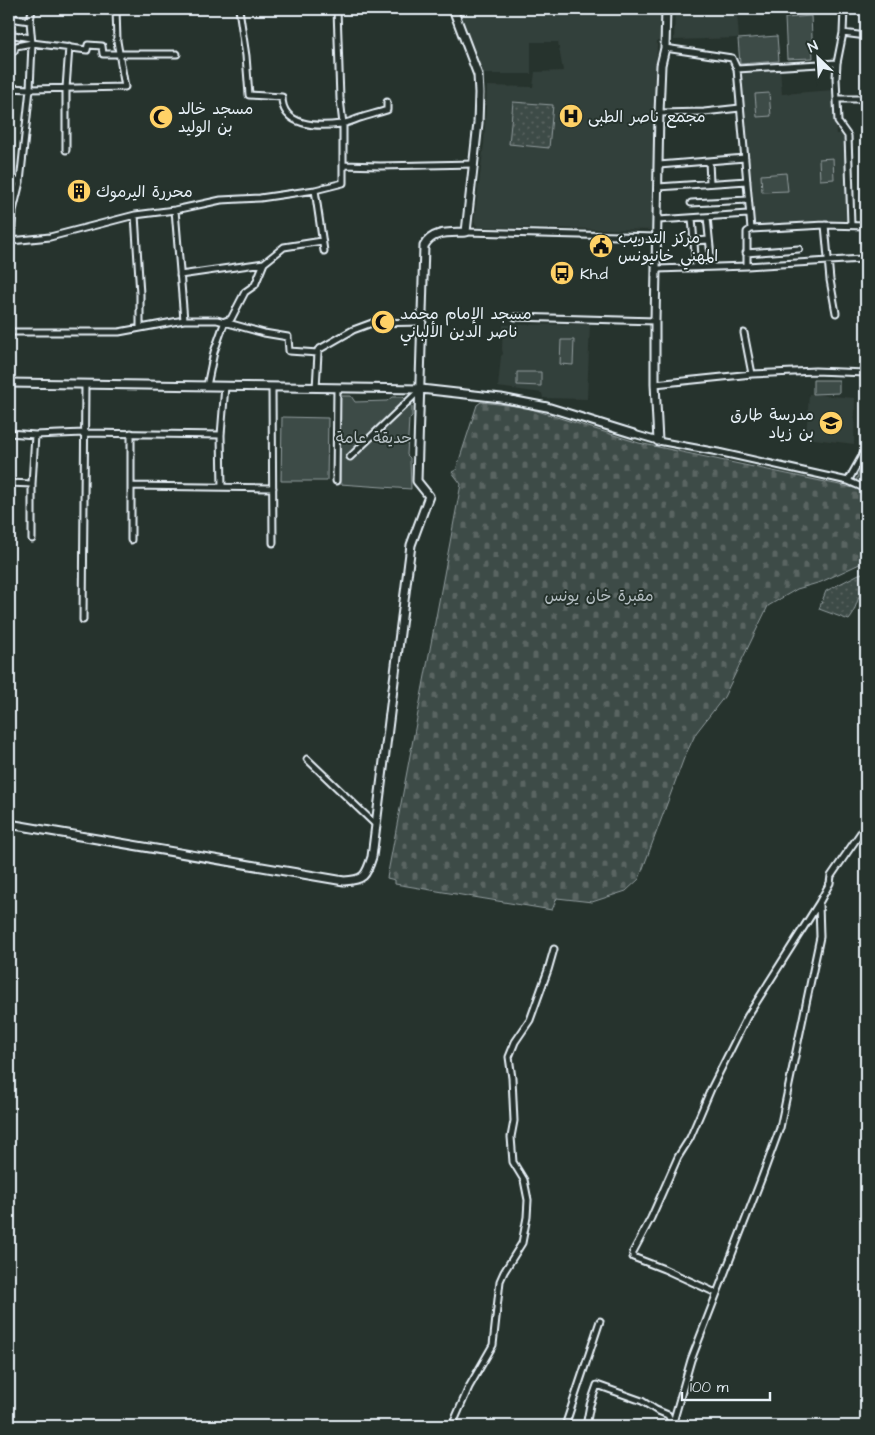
<svg xmlns="http://www.w3.org/2000/svg" width="875" height="1435" font-family="'Architects Daughter','Playpen Sans Arabic',sans-serif">
<style>
.built{fill:#333f3a}
.grass{fill:url(#grass-dots);stroke:#939ea0}
.cemetery{fill:url(#cemetery-stones);stroke:#939ea0}
.park{fill:#3e4b47;stroke:#939ea0}
.lines{fill:none;stroke-linecap:round;stroke-linejoin:round}
.street-casing{stroke:#e8f1f8;stroke-width:9}
.secondary-casing{stroke:#e8f1f8;stroke-width:11}
.street{stroke:#26332d;stroke-width:5}
.secondary{stroke:#26332d;stroke-width:7}
.labels{text-anchor:middle;stroke-width:4;stroke-linejoin:round;paint-order:stroke}
.poi-label{font-size:16px;fill:#e8f1f8;stroke:#26332d;text-anchor:start}
.park-label{font-size:16px;fill:#b5bfc3;stroke:#26332d}
</style>
<defs>
<pattern id="grass-dots" width="8" height="8" patternUnits="userSpaceOnUse" patternTransform="scale(1.25)"><rect width="8" height="8" fill="#3e4b47"/><path d="M2 2h.1M6 6h.1" fill="none" stroke="#5a6562" stroke-width="1.8" stroke-linecap="round"/></pattern>
<pattern id="cemetery-stones" width="16" height="16" patternUnits="userSpaceOnUse" patternTransform="scale(1.25)"><rect width="16" height="16" fill="#3e4b47"/><path d="M2 7V4a2 2 0 0 1 4 0v3zM10 15v-3a2 2 0 0 1 4 0v3z" fill="#5a6562"/></pattern>
</defs>
<rect width="100%" height="100%" fill="#26332d"/>
<filter id="ink" filterUnits="userSpaceOnUse"><feTurbulence type="fractalNoise" baseFrequency=".02" numOctaves="2"/><feDisplacementMap in="SourceGraphic" scale="10" xChannelSelector="R" yChannelSelector="G"/><feConvolveMatrix kernelMatrix="1 2 1 2 8 2 1 2 1" color-interpolation-filters="sRGB"/></filter>
<g filter="url(#ink)">
<path class="built" d="M455,9h215v32h-13l-3,189 -176,-3 -4,-5 10,-78 3,-58 46,1 2,-15 28,-1 -5,-29h-27v32h-52z
M675,9h102v1l-40,3 2,25 -65,2z
M780,68l2,26 51,-4 3,44h9l1,3 5,83 -97,5 -8,-77 -6,-77z
M590,324l-3,75 -44,-1 -1,-5 -44,-6 3,-31 2,-2 -1,-5 1,-24z
M809,394l46,4 -1,46 -48,-6z"/>
<path class="grass" d="M513,102l40,3 -4,43 -40,-4z
M861,573l5,2v3l-14,38 -3,4 -30,-11 7,-18z"/>
<path class="cemetery" d="M481,402l44,5 114,36 215,45 9,-29 3,1v101l-45,21 -24,7 -29,17 -44,91 -28,36 -12,25 -45,121 -13,12 -34,11 -35,-4 -5,12 -157,-26v-4l-8,-2 74,-394 -9,-12 4,-2 21,-65z"/>
<path class="park" d="M811,16l2,42 -26,1 -2,-41z
M777,36l2,25 -39,3 -2,-25z
M769,93l2,23 -14,1 -2,-23z
M833,158l1,21 -14,1 -1,-21z
M786,173l2,18 -26,1 -1,-17z
M561,340h13l-1,25 -13,-1z
M517,372h24v14l-24,-1z
M813,380h26v13l-26,1z
M340,396h11l4,6 32,-1 5,-4h11l9,10v9l-3,3 -2,36 3,3 1,31 -71,-5z
M282,417l46,1 -1,63h-46z"/>
<g class="lines">
<g class="street-casing">
<path id="street" d="M32,9l-2,12 2,23 -2,45 -10,93 -7,29 -2,30 39,-4 85,-22 40,-5 46,-10 39,-2 55,-8 28,-7v-59l-3,-25 -3,-90
M239,9l7,47 3,39 33,2c0,30 36,30 59,27 7,-1 13,-4 19,-6 9,-3 18,-5 27,-8v-8
M9,18l21,3
M843,33l23,3
M9,34l21,4
M665,48l67,10 5,11 14,160 -4,3v34
M9,50l5,1 2,-5 16,-3 55,7 1,-5 14,1 1,8h74
M837,63l-1,15 2,44 10,14 3,89
M737,69l100,-6 6,-30 1,-24
M9,88l21,1 95,-2 -8,-46 -1,-32
M837,99h29
M659,113l45,-1 36,-4
M66,150v-62l3,-41
M709,161l1,22
M343,165l37,1 94,-2
M659,165l86,-7
M9,179l11,3
M658,187l89,-6
M315,190l9,61
M691,203l57,-3
M175,210l9,110
M135,215l5,79v33
M707,217l5,50
M692,218l4,50
M658,220l90,-6
M825,225l5,55 6,33
M751,229l74,-4 41,1
M466,232l191,5
M694,241l15,-1
M746,253l53,-4
M657,269l90,-3 115,-7
M180,275l84,-12
M515,317l140,4
M9,332h110l65,-12h33l47,13 24,4 1,14 29,2v-3l35,-20 19,-7 50,-1
M744,333l8,41
M655,384l97,-10 63,-3 51,2
M207,386l7,-34 11,-31 6,-2 14,-27 10,-7 9,-22 20,-16 38,-6
M272,387l1,156
M316,388l2,-35
M9,433l26,2 49,-2 137,2
M131,433v107
M634,434l24,7 60,11 130,29 18,8
M350,457l70,-67
M336,481l1,-93
M848,481l18,-32
M9,483l23,1
M131,486l142,2
M222,487l-1,-52 4,-49
M32,539v-55l3,-49
M83,620l2,-236
M307,759l69,66
M716,1293l-52,-24 -31,-12v-5l18,-34 27,-61 12,-19 21,-49 36,-72 72,-114 11,-20 1,-7 35,-51
M452,1426l17,-39 24,-42 7,-64 4,-9 18,-29 5,-26 1,-17 -4,-20 -11,-18 -2,-25 3,-16 -2,-43 -3,-21 6,-15 15,-22 18,-50 6,-21
M565,1426l35,-105
M586,1426l4,-21 7,-20 45,16 14,9 12,5 4,8
M672,1426l19,-66 71,-183 18,-49 40,-191 -1,-34"/>
</g>
<g class="secondary-casing">
<path id="secondary" d="M9,383l412,6 80,9 46,9 87,27
M658,441l-3,-57v-63l4,-208 2,-48 4,-17 1,-39
M9,824l335,57c20,-1 22,-5 28,-24l39,-312 18,-49 -12,-15 7,-235c8,-16 27,-13 42,-14l12,-109 1,-30 -1,-18 -25,-66"/>
</g>
<use href="#street" class="street"/>
<use href="#secondary" class="secondary"/>
</g>
</g>
<defs>
<g id="hospital-disc" transform="scale(1.25)"><circle r="9.5" fill="#ffd166" stroke="#26332d"/><path d="M-5-5h3v3.5h4V-5h3V5h-3V1.5h-4V5h-3Z" fill="#111"/></g>
<g id="mosque-disc" transform="scale(1.25)"><circle r="9.5" fill="#ffd166" stroke="#26332d"/><path d="M3.5-4.9A6 6 0 1 0 3.5 4.9A5 5 0 1 1 3.5-4.9Z" fill="#111"/></g>
<g id="building-disc" transform="scale(1.25)"><circle r="9.5" fill="#ffd166" stroke="#26332d"/><path d="M-4-6H4V6H1V3H-1V6H-4ZM-2.5-4.3h1.7v1.8h-1.7ZM.8-4.3h1.7v1.8H.8ZM-2.5-1h1.7V.8h-1.7ZM.8-1h1.7V.8H.8Z" fill="#111"/></g>
<g id="civic-disc" transform="scale(1.25)"><circle r="9.5" fill="#ffd166" stroke="#26332d"/><path d="M-.6-6.5H3V-4.5H.6V-3L4-1V1h2V6H-6V1h2V-1L-.6-3ZM-1.2 2.5V6h2.4V2.5Z" fill="#111"/></g>
<g id="bus-disc" transform="scale(1.25)"><circle r="9.5" fill="#ffd166" stroke="#26332d"/><path d="M-5-6H5V4H4V6H2V4H-2V6H-4V4H-5ZM-3.5-4V0h7V-4ZM-3.5 1.2v1.5H-2V1.2ZM2 1.2v1.5H3.5V1.2Z" fill="#111"/></g>
<g id="school-disc" transform="scale(1.25)"><circle r="9.5" fill="#ffd166" stroke="#26332d"/><path d="M0-5L7-2L0 1L-7-2ZM-4 1L0 2.5L4 1V4Q0 6-4 4Z" fill="#111"/></g>
</defs>
<g fill-rule="evenodd">
<use href="#hospital-disc" x="571" y="116"/>
<use href="#mosque-disc" x="161" y="117"/>
<use href="#building-disc" x="79" y="191"/>
<use href="#civic-disc" x="601" y="246"/>
<use href="#bus-disc" x="562" y="273"/>
<use href="#mosque-disc" x="383" y="322"/>
<use href="#school-disc" x="831" y="423"/>
</g>
<g class="labels">
<g class="poi-label">
<text x="178" y="114">مسجد خالد<tspan x="178" dy="18">بن الوليد</tspan></text>
<text x="588" y="122">مجمع ناصر الطبى</text>
<text x="96" y="197">محررة اليرموك</text>
<text x="618" y="243">مركز التدريب<tspan x="618" dy="18">المهني خانيونس</tspan></text>
<text x="580" y="279">Kh.d</text>
<text x="400" y="319">مسجد الإمام محمد<tspan x="400" dy="18">ناصر الدين الألباني</tspan></text>
<text x="814" y="420" text-anchor="end">مدرسة طارق<tspan x="814" dy="18">بن زياد</tspan></text>
</g>
<g class="park-label">
<text x="374" y="443">حديقة عامة</text>
<text x="599" y="601">مقبرة خان يونس</text>
</g>
</g>
<rect width="875" height="1435" fill="none" stroke="#26332d" stroke-width="30"/>
<rect x="15" y="15" width="845" height="1405" fill="none" stroke="#e8f1f8" stroke-width="2" filter="url(#ink)"/>
<g transform="translate(818 58) rotate(335)" stroke="#26332d" stroke-width="4" paint-order="stroke">
<path d="M0-4L9 19L0 12L-9 19Z" fill="#e8f1f8"/>
<text y="-8" font-size="14" font-weight="bold" text-anchor="middle" fill="#e8f1f8">N</text>
</g>
<path d="M682 1392v8h88v-8" fill="none" stroke="#e8f1f8" stroke-width="2.5"/>
<text x="690" y="1392" font-size="15" fill="#e8f1f8" stroke="#26332d" stroke-width="4" paint-order="stroke">100 m</text>
</svg>
